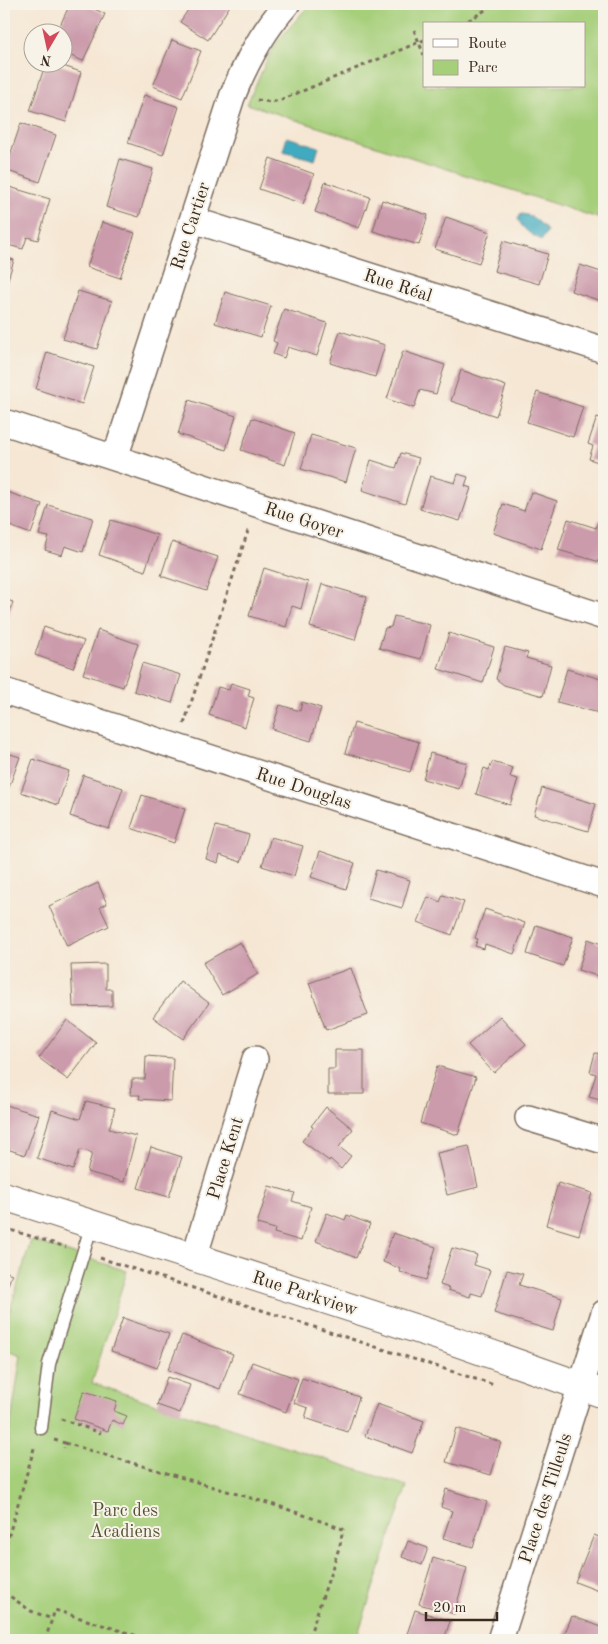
<svg xmlns="http://www.w3.org/2000/svg" width="608" height="1644" font-family="'Old Standard TT',serif">
<style>
.green{fill:#a6cf7a;stroke:#707c4c;fill-rule:evenodd}
.water{fill:#40aac0;stroke:#3e6a6f}
.building{fill:#cb9aab}
.lines{fill:none;stroke-linecap:round;stroke-linejoin:round}
.service-casing{stroke:#7c6c5e;stroke-width:15}
.minor-casing{stroke:#7c6c5e;stroke-width:28}
.tertiary-casing{stroke:#7c6c5e;stroke-width:30}
.path{stroke:#7c6c5e;stroke-width:3;stroke-dasharray:4 4;stroke-linecap:butt}
.service{stroke:#fff;stroke-width:12}
.minor{stroke:#fff;stroke-width:25}
.tertiary{stroke:#fff;stroke-width:28}
.labels{text-anchor:middle;stroke-width:4;stroke-linejoin:round;paint-order:stroke}
.street-label{font-size:18px;fill:#3b2a1e;stroke:#f7f3e8}
.park-label{font-size:18px;fill:#565335;stroke:#f7f3e8}
</style>
<rect width="100%" height="100%" fill="#f7f3e8"/>
<filter id="ink" filterUnits="userSpaceOnUse"><feTurbulence type="fractalNoise" baseFrequency=".02" numOctaves="2"/><feDisplacementMap in="SourceGraphic" scale="10" xChannelSelector="R" yChannelSelector="G"/><feConvolveMatrix kernelMatrix="1 2 1 2 8 2 1 2 1" color-interpolation-filters="sRGB"/></filter>
<filter id="wash" filterUnits="userSpaceOnUse"><feTurbulence type="fractalNoise" baseFrequency=".0096" numOctaves="4" result="noise"/><feDisplacementMap in="SourceGraphic" scale="20" xChannelSelector="R" yChannelSelector="G"/><feGaussianBlur stdDeviation="1.12" result="paint"/><feColorMatrix in="noise" values="0 0 0 0 0 0 0 0 0 0 0 0 0 0 0 0 0 1.4 0 .05"/><feComposite in="paint" operator="in"/></filter>
<g filter="url(#wash)">
<rect width="100%" height="100%" fill="#f6e7d4"/>
<path class="green" d="M310,4h294v216l-357,-116 19,-42 11,-20zM424,24h160v62h-160z
M31,1240l96,31 -35,112 315,103 -51,154h-352v-171l17,-114 -17,-6v-19z"/>
<path class="water" d="M287,137l32,10 -4,13 -32,-9z
M521,214c10,0 20,9 26,17l-5,9c-11,-5 -19,-10 -24,-21z"/>
<g id="blocks">
<path class="building" d="M70,4h14l21,10 -22,47 -21,-9v-20h-5z
M192,4h39l-23,36 -28,-18z
M172,40l29,11 -19,47 -29,-12z
M46,62h5l30,10 -15,50 -36,-11z
M144,95l35,12 -16,48 -35,-12z
M21,123l35,12 -16,47 -35,-12z
M270,158l44,16 -11,30 -44,-15z
M120,159l33,10 -14,48 -33,-10z
M325,182l45,15 -11,31 -44,-16z
M6,186l44,13 -12,41 -11,-3 -4,12 -19,-5v-51z
M382,200l46,15 -9,30 -46,-14z
M446,217l44,15 -11,31 -44,-14z
M102,222l33,11 -15,45 -33,-11z
M503,241l45,13 -9,30 -45,-13z
M4,257l10,3 -10,32z
M580,265l24,8v29l-33,-11z
M78,291l34,10 -15,48 -34,-10z
M225,292l46,14 -10,31 -46,-14z
M284,309l43,14 -10,33 -29,-9 -4,11 -11,-4 4,-11 -4,-2z
M340,331l45,14 -10,32 -45,-14z
M403,351l42,14 -9,29 -16,-4 -6,18 -27,-9z
M47,352l47,15 -12,37 -46,-15z
M461,370l45,16 -10,30 -45,-15z
M537,392l46,15 -10,30 -46,-15z
M189,400l47,16 -10,34 -48,-16z
M597,417l7,2v34l-3,10 -12,-4 4,-13 -5,-2z
M252,418l43,15 -10,32 -44,-15z
M311,435l45,13 -10,34 -45,-13z
M401,453l18,5 -14,46 -43,-14 9,-30 25,8z
M458,474l10,3 -3,9 6,2 -11,33 -40,-12 10,-33 25,7z
M4,491l38,13 -11,30 -27,-10z
M531,492l26,9 -16,48 -48,-16 10,-29 21,7z
M48,505l45,13 -10,34 -18,-6 -3,9 -17,-5 4,-13 -10,-2z
M568,519l28,9 3,-8 5,2v28l-4,12 -42,-12z
M111,520l46,15 -12,36 -46,-16z
M172,542l46,15 -12,34 -45,-15z
M264,568l44,14 -7,27 -9,-3 -6,21 -37,-11z
M322,584l45,13 -12,43 -45,-13z
M4,599l9,3 -9,25z
M394,616l36,9 -9,34 -42,-11 6,-20 6,-1z
M44,627l40,14 -11,27 -38,-13z
M98,630l40,14 -15,43 -40,-13z
M449,633l45,14 -11,36 -45,-14z
M505,647l23,6 -2,5 25,7 -8,31 -39,-11 -8,-6z
M142,663l39,12 -9,28 -38,-12z
M567,669l37,11 -1,34 -46,-12z
M231,683l19,6 -2,7 6,2 -9,29 -36,-12 9,-28 11,3z
M302,702l19,6 -10,33 -39,-12 8,-24 20,6z
M354,723l65,19 -9,30 -65,-19z
M4,752l16,5 -12,33 -4,-2z
M430,753l37,10 -8,26 -36,-10z
M33,759l36,12 -11,34 -37,-13z
M492,762l21,6 -3,9 8,2 -8,26 -34,-11 8,-26 5,2z
M83,775l40,13 -14,41 -39,-13z
M542,788l54,16 -8,27 -54,-16z
M142,795l43,14 -11,34 -43,-15z
M216,826l33,9 -8,27 -21,-7 -2,8 -12,-4z
M271,837l32,9 -9,30 -32,-10z
M320,851l35,12 -9,26 -35,-12z
M376,870l34,10 -8,28 -34,-10z
M98,883l9,21 -7,3 9,19 -42,20 -18,-40z
M443,895l21,7 -12,33 -34,-13 10,-25 12,5z
M485,909l40,14 -11,31 -29,-10 -1,5 -9,-3 3,-7 -3,-1z
M536,925l37,12 -10,29 -36,-12z
M588,939l16,6v33l-26,-8z
M240,942l18,32 -36,21 -19,-32z
M106,964v25h6v17l-39,1 -2,-42z
M351,968l17,47 -42,15 -17,-47z
M180,981l29,22 -26,36 -30,-22z
M500,1016l26,28 -32,29 -26,-28z
M67,1020l29,23 -28,37 -29,-22z
M604,1047v54l-15,-4 7,-23 -6,-2 5,-19 7,1z
M335,1050h29v44h-36v-25h7z
M146,1056l27,2 -2,43 -32,-2 1,-4h-9l1,-16h13z
M437,1066l39,11 -18,58 -38,-12z
M86,1101l29,7 -6,21 27,7 -12,46 -37,-10 5,-19 -5,-2 -7,-1 -7,20 -36,-12 15,-48 28,9z
M6,1105l33,10 -14,40 -21,-7v-36z
M326,1107l27,22 -14,18 12,9 -10,13 -11,-10 -1,2 -27,-20 11,-14 -2,-1z
M469,1146l9,41 -31,8 -10,-42z
M151,1147l31,10 -13,40 -31,-9z
M558,1183l34,10 -13,42 -33,-10z
M269,1186l26,7 -3,8 19,6 -10,34 -27,-8 1,-4 -18,-5z
M327,1213l18,7 2,-5 23,9 -14,34 -40,-17z
M393,1233l43,14 -10,33 -26,-8 1,-3 -18,-7z
M452,1248l25,7 -3,10 16,5 -8,26 -11,-3 -1,4 -22,-7 1,-2 -9,-3z
M507,1270l16,4 -4,11 43,13 -9,33 -59,-18z
M4,1271l8,3 -8,22z
M123,1318l46,16 -12,34 -46,-17z
M182,1335l51,19 -13,35 -52,-19z
M252,1362l46,17 -12,33 -46,-18z
M167,1377l23,8 -10,28 -23,-8z
M302,1378l57,19 -11,35 -43,-14 3,-10 -14,-5z
M84,1391l33,10 -3,10 13,5 -4,9 -11,-5 -4,11 -34,-12z
M377,1404l47,17 -12,32 -47,-17z
M456,1428l45,14 -10,33 -45,-13z
M446,1489l41,13 -14,45 -30,-9 9,-27 -11,-4z
M594,1535l10,4v54l-29,-11z
M408,1541l20,7 -6,17 -20,-8z
M433,1558l34,10 -13,46 -35,-10z
M415,1610l35,11 -6,19h-39z
M572,1616l32,12v12h-42z"/>
</g>
</g>
<g filter="url(#ink)">
<use href="#blocks" fill-opacity="0" stroke="#7c6c5e" stroke-width="1"/>
<g class="lines">
<g class="service-casing">
<path id="service" d="M41,1428l8,-64 43,-140"/>
</g>
<g class="minor-casing">
<path id="minor" d="M193,220l411,130
M4,422l600,195
M115,458l117,-361c14,-35 30,-65 55,-93
M4,691l600,194
M528,1118l76,23
M194,1258l61,-199
M500,1640l104,-327"/>
</g>
<g class="tertiary-casing">
<path id="tertiary" d="M4,1196l447,144 153,54"/>
</g>
<path class="path" d="M461,24l12,-6 21,-14
M414,30l10,25
M257,100l14,2 10,-2 143,-60
M184,724l65,-196
M4,1228l62,19
M100,1258l394,127
M61,1419l40,14
M54,1440l11,3 -1,5
M65,1443l216,64 62,22 -3,16 -32,95
M4,1552l31,-107
M4,1592l27,19 21,8
M45,1640l10,-30 95,30"/>
<use href="#service" class="service"/>
<use href="#minor" class="minor"/>
<use href="#tertiary" class="tertiary"/>
</g>
</g>
<g class="labels">
<g class="street-label">
<text transform="translate(190 226) rotate(-72)" y="6">Rue Cartier</text>
<text transform="translate(398 285) rotate(18)" y="6">Rue Réal</text>
<text transform="translate(304 520) rotate(18)" y="6">Rue Goyer</text>
<text transform="translate(304 788) rotate(18)" y="6">Rue Douglas</text>
<text transform="translate(225 1158) rotate(-73)" y="6">Place Kent</text>
<text transform="translate(305 1293) rotate(18)" y="6">Rue Parkview</text>
<text transform="translate(545 1498) rotate(-72)" y="6">Place des Tilleuls</text>
</g>
<g class="park-label">
<text x="125" y="1516">Parc des<tspan x="125" dy="21">Acadiens</tspan></text>
</g>
</g>
<rect width="608" height="1644" fill="none" stroke="#f7f3e8" stroke-width="20"/>
<rect x="423" y="22" width="162" height="65" fill="#f7f3e8" stroke="#aca397"/>
<rect x="433" y="39" width="25" height="8" fill="#ffffff" stroke="#aca397"/>
<text x="468" y="48" font-size="15" fill="#3b2a1e">Route</text>
<rect x="433" y="60" width="25" height="15" fill="#a6cf7a" stroke="#aca397"/>
<text x="468" y="72" font-size="15" fill="#3b2a1e">Parc</text>
<g transform="translate(48 48) rotate(189)"><circle r="24" fill="#f7f3e8" stroke="#aca397"/>
<path d="M0-4L9 19L0 12L-9 19Z" fill="#d1495b"/>
<text y="-8" font-size="14" font-weight="bold" text-anchor="middle" fill="#3b2a1e">N</text>
</g>
<path d="M426 1612v8h71v-8" fill="none" stroke="#3b2a1e" stroke-width="2.5"/>
<text x="433" y="1612" font-size="15" fill="#3b2a1e" stroke="#f7f3e8" stroke-width="4" paint-order="stroke">20 m</text>
</svg>
